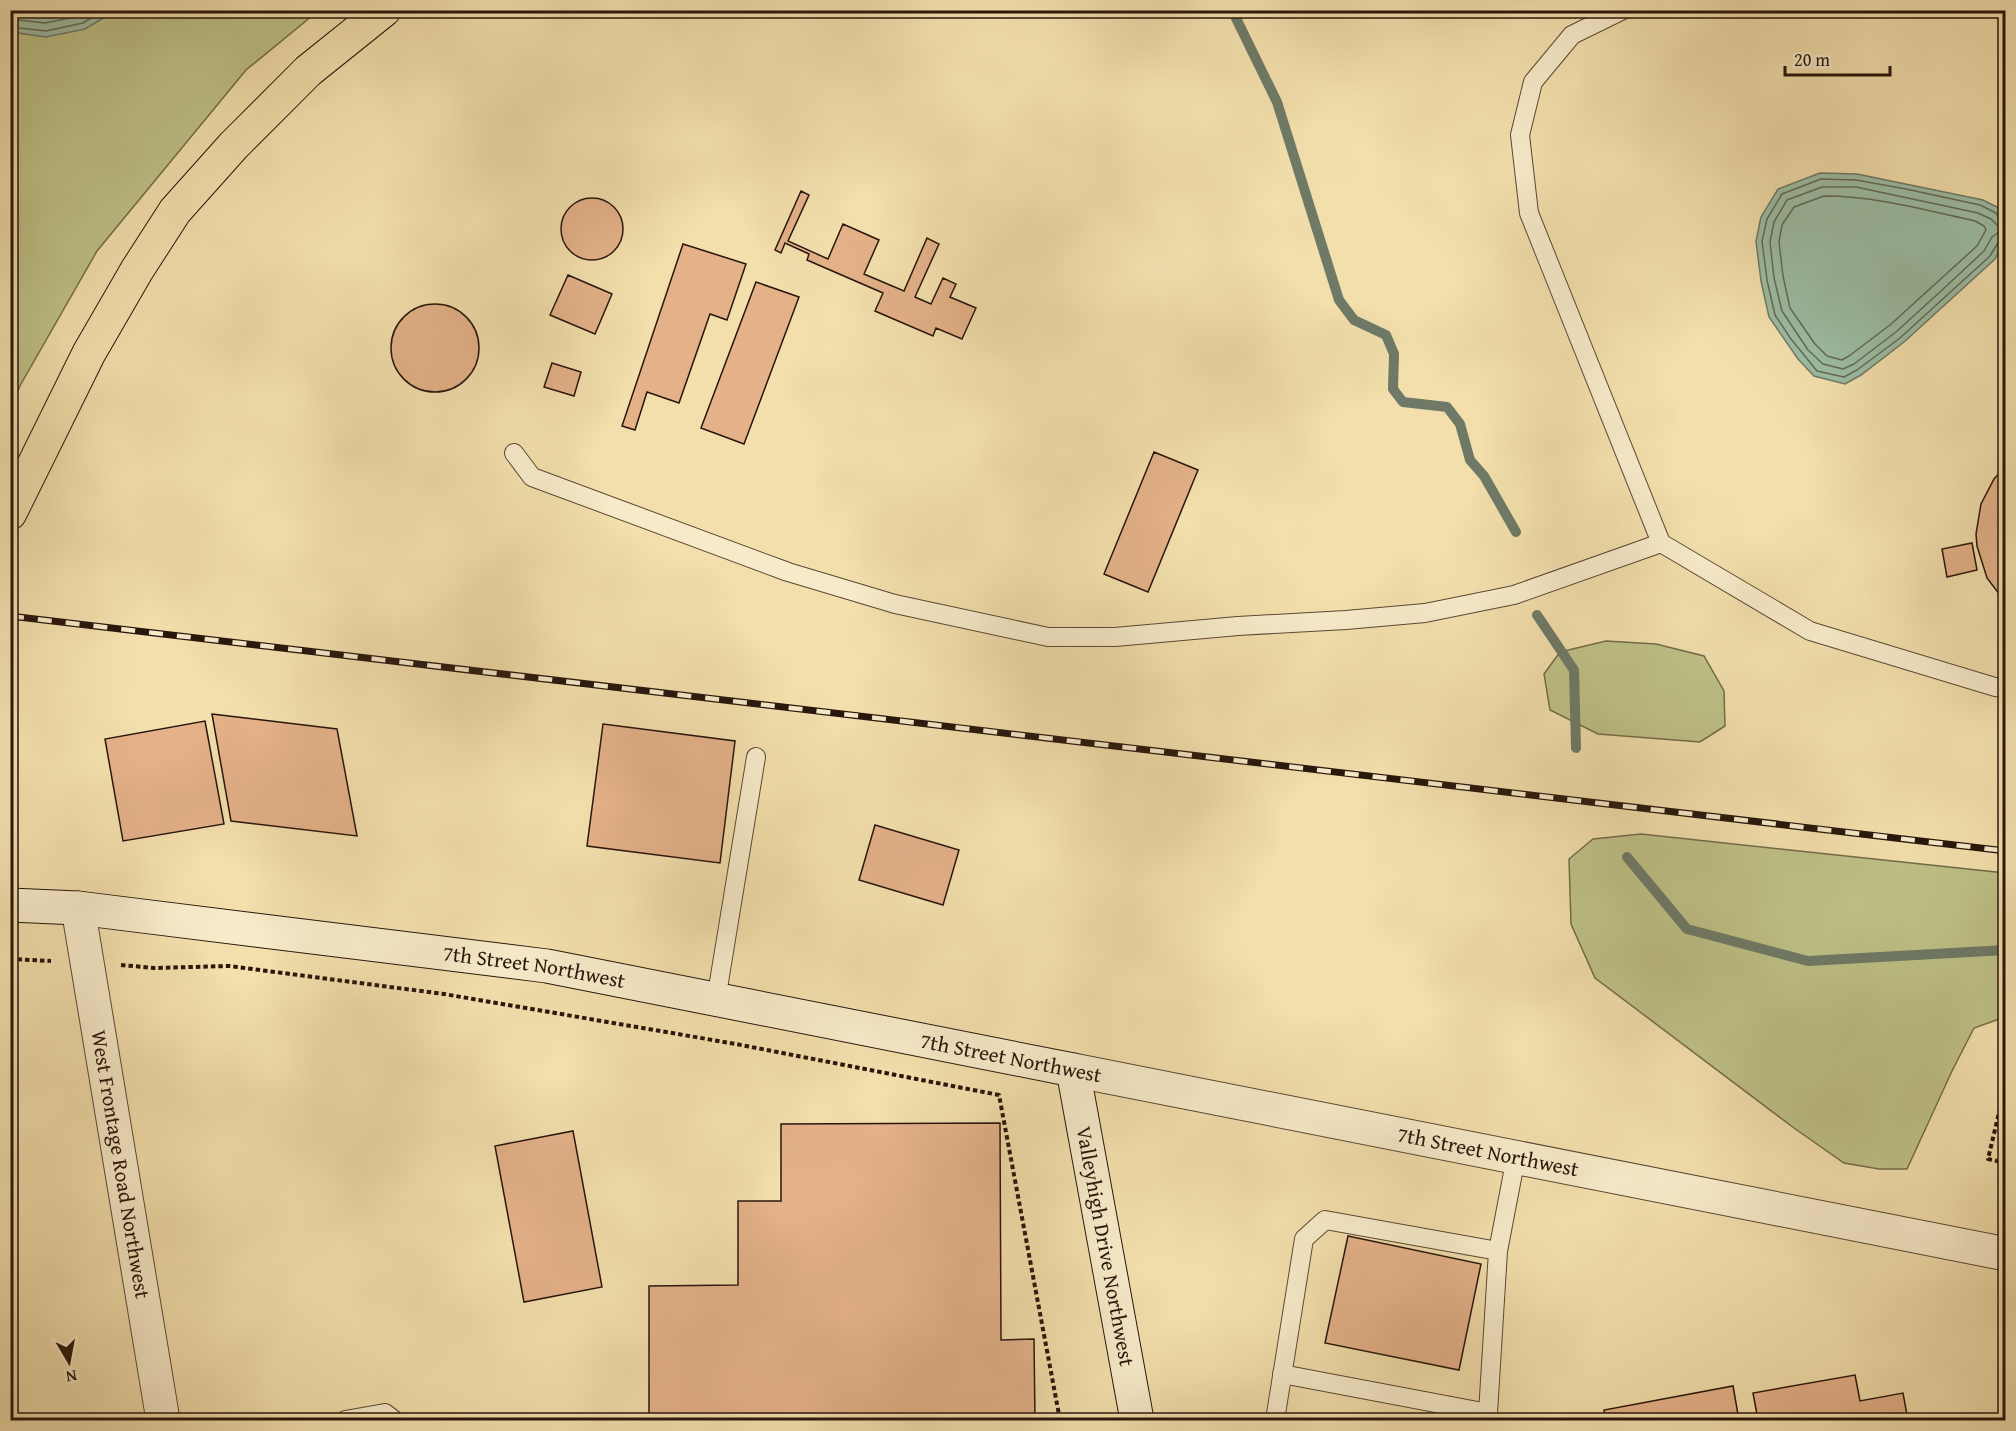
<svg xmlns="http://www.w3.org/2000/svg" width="2016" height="1431" font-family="'Gentium Book Plus',serif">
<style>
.green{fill:#bec187;stroke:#736c4a;stroke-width:1.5}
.water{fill:#9cbda4;stroke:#6e7a67;stroke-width:1.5}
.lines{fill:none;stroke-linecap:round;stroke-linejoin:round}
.shore{stroke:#626a58;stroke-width:1.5}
.stream{stroke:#6e7a67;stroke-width:10}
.building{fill:#e4b189;stroke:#28160c;stroke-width:1.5}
.service-casing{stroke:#5a4834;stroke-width:20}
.tertiary-casing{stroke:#5a4834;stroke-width:35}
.secondary-casing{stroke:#28160c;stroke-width:35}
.motorway-casing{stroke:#28160c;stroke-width:35}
.path{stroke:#28160c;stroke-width:4;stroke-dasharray:4.5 3;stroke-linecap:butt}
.service{stroke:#f7eac9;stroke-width:18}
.tertiary{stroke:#f7eac9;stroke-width:33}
.secondary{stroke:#f7eac9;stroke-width:33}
.motorway{stroke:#f2dfac;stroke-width:33}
.rail-casing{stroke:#28160c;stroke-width:7}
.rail{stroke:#f7eac9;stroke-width:4.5;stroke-dasharray:14;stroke-linecap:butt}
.labels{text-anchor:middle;stroke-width:5;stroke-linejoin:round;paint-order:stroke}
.street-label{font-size:21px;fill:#28160c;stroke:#f7eac9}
</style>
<rect width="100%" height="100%" fill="#f2dfac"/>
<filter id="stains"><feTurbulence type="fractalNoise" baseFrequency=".00333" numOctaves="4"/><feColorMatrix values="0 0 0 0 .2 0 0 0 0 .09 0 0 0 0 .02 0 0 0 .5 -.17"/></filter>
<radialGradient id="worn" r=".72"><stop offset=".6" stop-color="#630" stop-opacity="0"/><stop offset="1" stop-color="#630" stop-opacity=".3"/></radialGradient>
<path class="green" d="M11,11h307l-72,59 -149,181 -76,133 -10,22z
M1606,641l50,3 48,12 20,35 1,35 -25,16 -102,-8 -48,-24 -6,-36 16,-22z
M1641,834l364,39v144l-31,11 -22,43 -45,98h-28l-35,-6 -50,-35 -199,-150 -24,-54 -2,-65 24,-20z"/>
<path class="water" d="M11,10h104v1l-30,18 -39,8 -35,-5z
M1820,173l37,1 126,26 18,9 4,9v22l-10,19 -91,83 -43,33 -16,9 -31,-8 -16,-17 -29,-42 -8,-36 -5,-40 5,-24 17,-28z"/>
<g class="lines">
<path class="shore" d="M10,19l35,4 35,-7 9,-6
M10,27l36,4 37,-8 21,-13
M1822,187h34l122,26 13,6 11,11 -10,7 -8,14 -43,40 -45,41 -42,32 -11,5 -20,-5 -15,-14 -26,-39 -8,-33 -4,-36 4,-20 13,-22z
M1824,196c51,0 101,14 151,25l9,5 2,4 -9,16 -87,79 -41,31 -7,4 -15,-4 -12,-12 -25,-36 -7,-32 -4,-34 3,-17 12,-18z
M2006,219h-6l-4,-6 -16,-8 -74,-16 -50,-9 -35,-1 -39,15 -15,25 -5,22 5,39 8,35 16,24 26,32 27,6 13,-7 43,-32 90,-82 9,-15 7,-2"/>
<path class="stream" d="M1232,10l45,92 62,198 15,20 32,15 8,19 -1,35 10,13 44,5 13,17 10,36 14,16 32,56
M1537,615l37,55 2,78
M1627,857l60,72 121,32 198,-11"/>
</g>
<path class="building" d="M801,191l8,4 -21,46 40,18 15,-35 36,16 -15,34 40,17 23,-53 12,6 -24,53 16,7 12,-26 13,6 -6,13 26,11 -14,31 -26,-11 -3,8 -58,-25 8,-18 -76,-33 2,-6 -24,-11 -4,10 -6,-3z
M561 229a31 31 0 1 1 62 0a31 31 0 1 1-62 0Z
M683,244l63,20 -19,56 -17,-6 -31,89 -32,-11 -12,38 -13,-4z
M568,275l44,19 -17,40 -45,-19z
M756,282l43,15 -55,147 -43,-16z
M391 348a44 44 0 1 1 88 0a44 44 0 1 1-88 0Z
M552,363l29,9 -7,24 -30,-9z
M1154,452l44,18 -50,122 -44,-18z
M2006,466v137l-19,-25 -10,-32 -1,-12 5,-30 13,-25z
M1972,543l5,27 -30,7 -5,-28z
M212,714l125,15 20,107 -126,-15z
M205,721l19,103 -101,17 -18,-102z
M603,724l132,17 -15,122 -133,-17z
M875,825l84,25 -16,55 -84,-25z
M1000,1123l1,217 33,-1 1,81h-386v-134l89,-1v-84h43v-77z
M573,1131l29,156 -78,15 -29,-156z
M1348,1236l133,28 -22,106 -134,-27z
M1855,1375l5,26 43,-8 5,27h-150l-5,-27z
M1733,1386l6,34h-133l-2,-10z"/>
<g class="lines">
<g class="service-casing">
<path id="service" d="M1623,10l-51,25 -39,47 -13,53 9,78 132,330 149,88 185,56 11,1
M514,453l18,24 256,95 107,32 153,33h67l123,-11 108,-6 79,-7 89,-18 147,-52
M716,1000l40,-243
M1282,1374l206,39 10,-162
M345,1420l40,-7 9,7
M1275,1420l29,-181 21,-19 173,31 18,-94"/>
</g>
<g class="tertiary-casing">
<g id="tertiary">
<path id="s1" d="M78,908l85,512"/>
<path id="s2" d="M1073,1070l933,184"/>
</g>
</g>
<g class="secondary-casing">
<g id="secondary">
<path id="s3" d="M10,905l68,3 469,58 526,104 64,350"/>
</g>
</g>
<g class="motorway-casing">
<path id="motorway" d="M10,513l79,-160 48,-83 38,-59 59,-66 74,-74 76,-61"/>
</g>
<path class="path" d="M10,959l41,2
M121,965l33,3 75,-2 215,28 292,50 263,51 61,325
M2006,1097l-3,-1 -15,63 18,4"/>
<use href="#service" class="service"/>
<use href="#tertiary" class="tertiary"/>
<use href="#secondary" class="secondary"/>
<use href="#motorway" class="motorway"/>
<g class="rail-casing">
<path id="rail" d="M10,616l1996,235"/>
</g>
<use href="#rail" class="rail"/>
</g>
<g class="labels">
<g class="street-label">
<text dy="7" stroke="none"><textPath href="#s3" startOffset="528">7th Street Northwest</textPath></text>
<text transform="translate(1011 1058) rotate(11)" y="7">7th Street Northwest</text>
<text dy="7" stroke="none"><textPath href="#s2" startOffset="423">7th Street Northwest</textPath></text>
<text dy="7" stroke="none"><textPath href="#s1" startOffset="260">West Frontage Road Northwest</textPath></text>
<text dy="7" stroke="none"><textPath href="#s3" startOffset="1256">Valleyhigh Drive Northwest</textPath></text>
</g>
</g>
<rect width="2016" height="1431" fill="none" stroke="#f2dfac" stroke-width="36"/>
<rect x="12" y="12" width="1992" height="1407" fill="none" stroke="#28160c" stroke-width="3"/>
<rect x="18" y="18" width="1980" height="1395" fill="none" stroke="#28160c" stroke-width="1.5"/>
<g transform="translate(69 1362) rotate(170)" stroke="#f7eac9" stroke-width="4.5" paint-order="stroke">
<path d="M0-4.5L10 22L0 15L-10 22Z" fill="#28160c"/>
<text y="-9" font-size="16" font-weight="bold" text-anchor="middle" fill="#28160c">N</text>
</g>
<path d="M1785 66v9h105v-9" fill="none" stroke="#28160c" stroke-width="3"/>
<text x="1794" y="66" font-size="18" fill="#28160c" stroke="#f7eac9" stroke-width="4.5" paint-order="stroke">20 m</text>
<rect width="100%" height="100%" filter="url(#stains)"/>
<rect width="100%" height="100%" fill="url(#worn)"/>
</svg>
